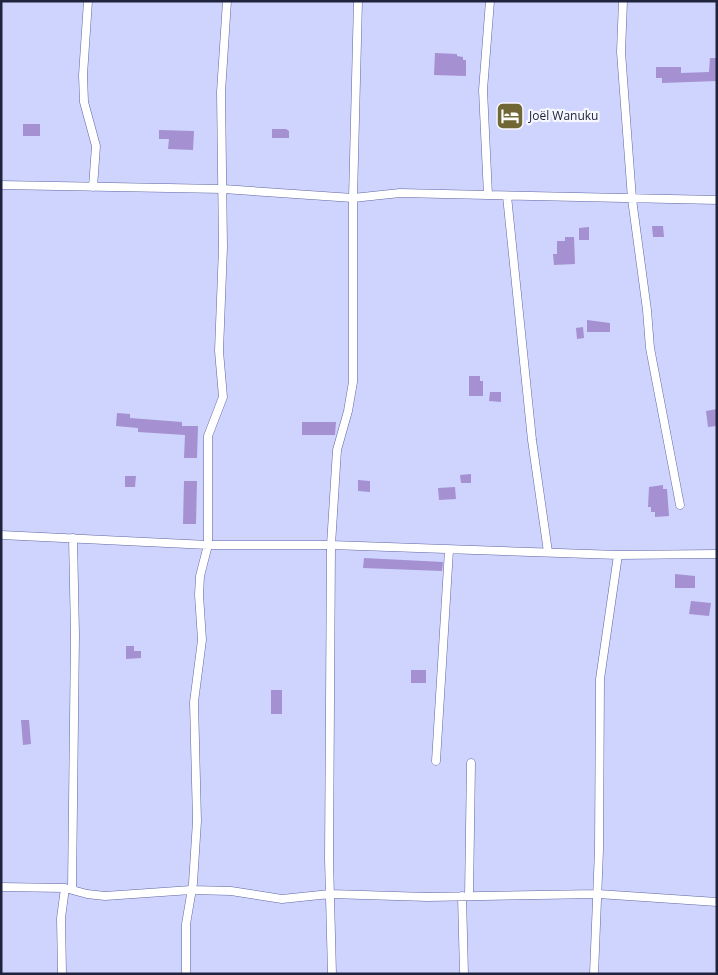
<svg xmlns="http://www.w3.org/2000/svg" width="718" height="975" font-family="'Open Sans',sans-serif">
<style>
.building{fill:#a590d1}
.lines{fill:none;stroke-linecap:round;stroke-linejoin:round}
.street-casing{stroke:#6066a3;stroke-width:9}
.street{stroke:#fff;stroke-width:8}
.labels{text-anchor:middle;stroke-width:4.5;stroke-linejoin:round;paint-order:stroke}
.poi-label{font-size:12px;fill:#20233c;stroke:#f7f8ff;text-anchor:start}
</style>
<rect width="100%" height="100%" fill="#ced4fe"/>
<path class="building" d="M435,53l22,1v2l6,1v3h3v16l-32,-1z
M710,58h7v23l-55,2v-5h-6v-11h25v6l28,-1z
M23,124h17v12h-17z
M272,129h14l3,2v7h-17z
M159,130l35,1 -1,19 -25,-1 1,-10h-10z
M652,226h11l1,11h-11z
M589,227v13h-10v-12z
M565,237h9l1,27 -21,1 -1,-11h4v-13h8z
M587,320l23,3v9h-23z
M583,327l1,11 -7,1 -1,-11z
M469,376h11v5h3v15h-14z
M490,392h11v10l-12,-1z
M717,409v17l-9,1 -2,-16z
M117,413l13,1v4l52,4v4h16l-1,32h-13l1,-23 -47,-3v-4l-22,-2z
M302,422h34l-1,13h-33z
M471,474v9h-10l-1,-8z
M125,476h11l-1,11h-10z
M358,480l12,1v11l-12,-1z
M184,481h13l-1,43h-13z
M663,485v4h4l2,27 -14,1v-5h-4v-5h-3l1,-20z
M455,487l1,12 -17,1 -1,-12z
M364,558l79,4 -1,9 -79,-3z
M675,574l20,2v12h-20z
M691,601l20,2 -2,13 -20,-2z
M126,646h8v5h7v7l-15,1z
M411,670h15v13h-15z
M271,690h11v24h-11z
M21,720h8l2,24 -8,1z"/>
<g class="lines">
<g class="street-casing">
<path id="street" d="M88,1l-5,74 1,27 12,44 -3,41
M623,1l-2,51 11,147 15,111 3,38 30,157
M1,185l222,4 130,9 47,-5 317,7
M488,195l-5,-105 7,-89
M507,196l25,244 16,112
M1,535l207,10h123l287,10 99,-1
M436,761l13,-211
M1,887l64,1 22,6 18,2 86,-6 40,1 51,8 48,-5 98,3 170,-3 119,8
M72,889l3,-254 -2,-97
M462,896l2,78
M469,896l2,-133
M62,974l-1,-56 4,-30
M186,974v-50l7,-41 4,-62 -3,-119 8,-62 -3,-45 1,-19 8,-31v-109l15,-39 -4,-46 4,-104 -2,-155 6,-91
M332,974l-3,-115 2,-314 6,-95 11,-39 5,-29v-184l5,-197
M594,974l5,-124 1,-171 18,-124"/>
</g>
<use href="#street" class="street"/>
</g>
<defs>
<g id="hotel-square" transform="scale(1.4375)"><rect x="-9" y="-9" width="18" height="18" rx="4" fill="#716734" stroke="#f7f8ff"/><path d="M-6-4.5h1.5V1H6V5H4.5V3h-9V5H-6ZM-4 0a1.8 1.8 0 1 1 3.6 0ZM.5 0V-2.5h3Q6-2.5 6 0Z" fill="#fff"/></g>
</defs>
<g fill-rule="evenodd">
<use href="#hotel-square" x="510" y="116"/>
</g>
<g class="labels">
<g class="poi-label">
<text x="529" y="120">Joël Wanuku</text>
</g>
</g>
<rect width="718" height="975" fill="none" stroke="#20233c" stroke-width="5"/>
</svg>
